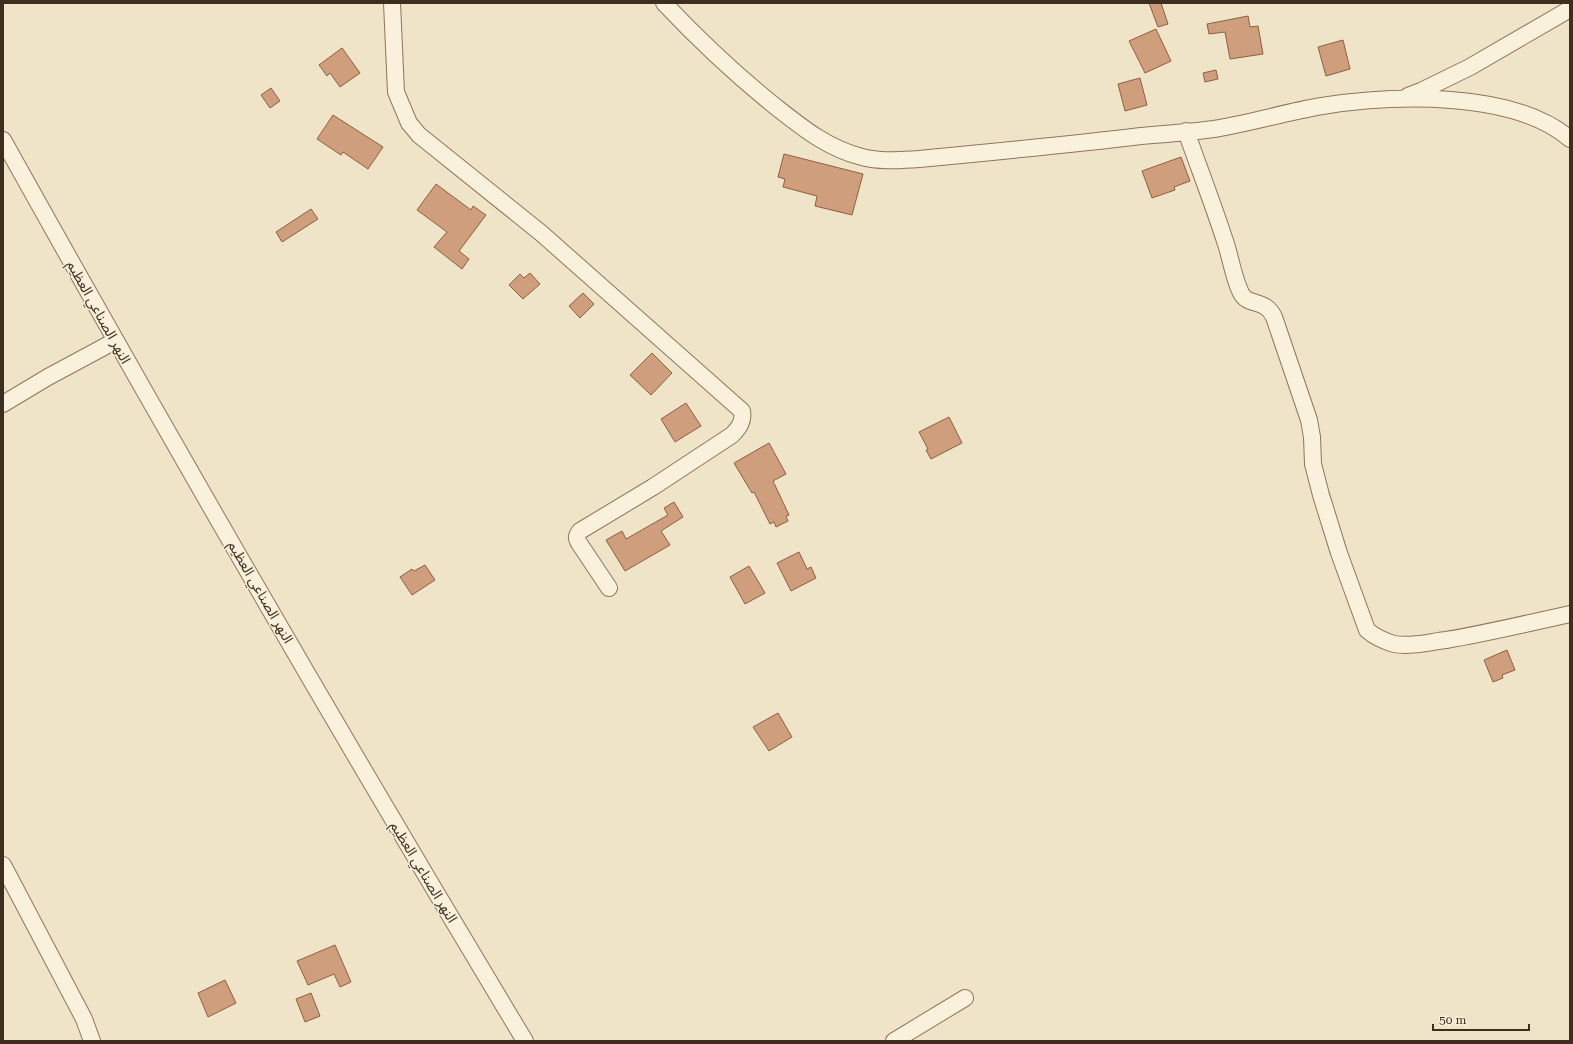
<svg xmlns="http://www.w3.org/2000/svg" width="1573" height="1044" font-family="'Roboto Serif','Noto Sans Arabic',serif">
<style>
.building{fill:#cf9f7d;stroke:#8d5f41}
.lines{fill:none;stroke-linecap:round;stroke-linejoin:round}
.minor-casing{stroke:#8d765c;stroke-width:18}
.minor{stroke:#faf1dc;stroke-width:16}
.labels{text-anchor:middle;stroke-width:3;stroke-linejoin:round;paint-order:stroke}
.street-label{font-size:14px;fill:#3d2e20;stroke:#f7eed8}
</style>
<rect width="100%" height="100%" fill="#f0e4c8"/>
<path class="building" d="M1149,3h12l7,21 -10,3z
M1248,16l2,11 8,-1 5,28 -33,5 -5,-27 -16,2 -2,-10z
M1156,29l15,32 -26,12 -16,-32z
M1343,40l7,29 -24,7 -8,-29z
M342,48l18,25 -20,14 -10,-14 -3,3 -8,-11z
M1216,70l2,9 -13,3 -2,-9z
M1140,78l7,27 -22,6 -7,-27z
M271,88l9,13 -10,7 -9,-13z
M333,115l50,32 -15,22 -25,-17 -2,3 -24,-16z
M784,154l79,20 -11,41 -37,-9 2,-10 -34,-9 2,-8 -7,-2z
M1181,157l9,24 -16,6 1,3 -23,8 -10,-27z
M436,184l35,26 2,-4 13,9 -27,36 10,8 -7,10 -28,-22 13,-15 -30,-22z
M311,209l7,10 -36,23 -6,-10z
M530,273l10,11 -17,15 -14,-14 11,-11 4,4z
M583,293l11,11 -14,14 -11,-12z
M652,353l20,20 -21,22 -21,-20z
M686,403l15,23 -26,16 -14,-23z
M949,417l13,26 -31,16 -5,-9 2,-1 -9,-17z
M769,443l17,31 -13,7 16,34 -3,1 2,5 -12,6 -2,-5 -4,2 -16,-32 -2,1 -18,-30z
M674,502l9,15 -22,14 9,14 -45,26 -19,-31 16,-9 4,8 42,-24 -4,-7z
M799,552l8,17 4,-2 5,11 -25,13 -14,-28z
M425,565l10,15 -23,15 -12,-18 12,-8 2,2z
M749,566l16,27 -20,11 -15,-27z
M1507,650l8,20 -13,5 1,3 -10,4 -9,-22z
M778,713l14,24 -23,14 -16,-24z
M335,945l16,37 -11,5 -6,-13 -26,11 -11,-24z
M225,980l11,23 -28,14 -10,-24z
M311,993l9,23 -15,6 -9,-23z"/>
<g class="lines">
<g class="minor-casing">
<path id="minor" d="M392,3l4,89 13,31 10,12 122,98 201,178c2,10 -3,17 -10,24l-79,52 -73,44c-4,5 -4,7 -1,12l30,45
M664,3c34,36 69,69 107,100 28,22 55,45 91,54 19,5 38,3 57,2 74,-7 148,-14 222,-23 25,-2 49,-4 73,-7 37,-6 72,-17 108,-23 70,-11 191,-16 248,33
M1408,96l13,-5 49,-24 100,-58
M1186,131c13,37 27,73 39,110 6,17 8,36 16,52 7,14 24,5 33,24l35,103 3,17 1,27 8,31 18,58 28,77c8,7 17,11 27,14 17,3 35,-2 52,-4 42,-7 83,-17 124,-26
M3,140c169,303 343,604 522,901
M3,404l45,-27 67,-36
M3,865l81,154 8,22
M894,1041l71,-43"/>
</g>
<use href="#minor" class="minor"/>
</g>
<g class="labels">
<g class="street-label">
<text transform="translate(99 312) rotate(61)" y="5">النهر الصناعي العظيم</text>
<text transform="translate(261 592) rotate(60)" y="5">النهر الصناعي العظيم</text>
<text transform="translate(424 872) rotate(59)" y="5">النهر الصناعي العظيم</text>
</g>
</g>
<rect width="1573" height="1044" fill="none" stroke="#3d2e20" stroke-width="8"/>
<path d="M1433 1024v6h96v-6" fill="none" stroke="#3d2e20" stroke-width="2"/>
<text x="1439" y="1024" font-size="12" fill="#3d2e20" stroke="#f7eed8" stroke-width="3" paint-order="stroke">50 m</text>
</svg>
